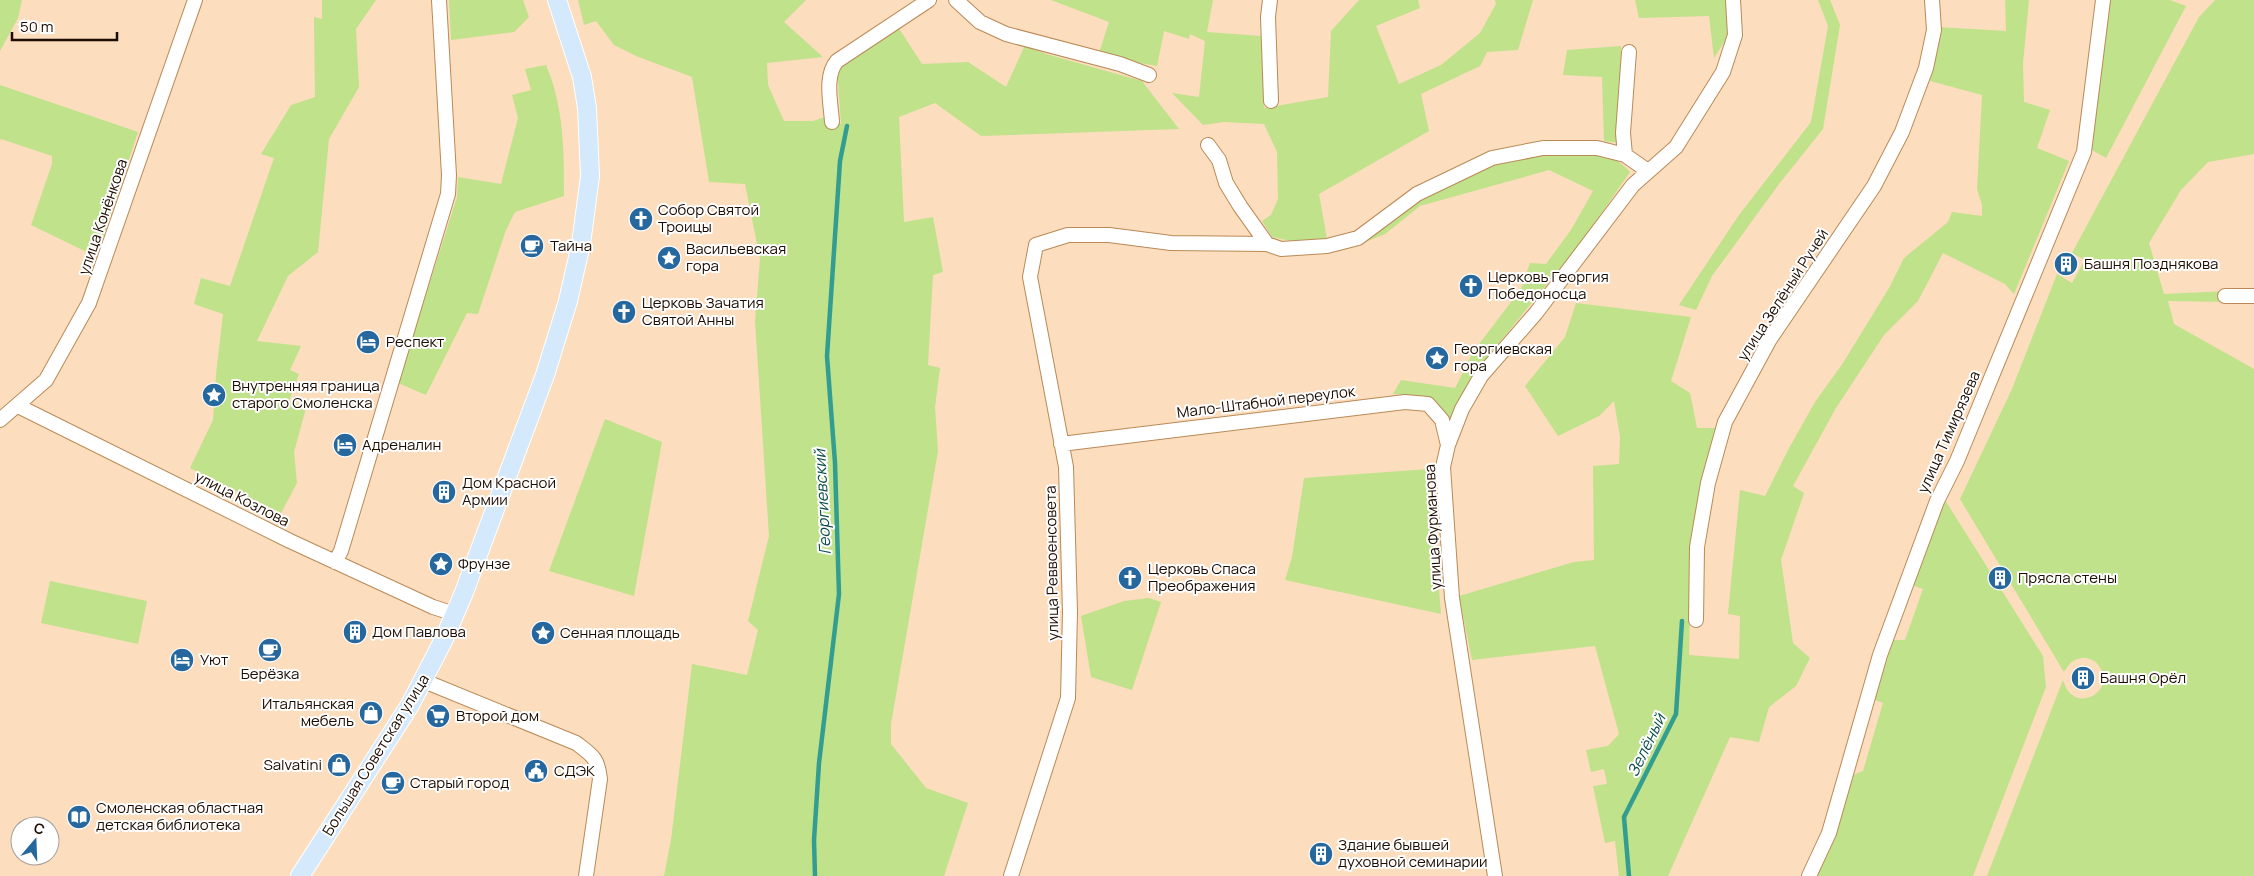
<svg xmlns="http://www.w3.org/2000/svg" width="2254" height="876" font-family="Manrope,sans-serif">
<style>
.green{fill:#bfe28b}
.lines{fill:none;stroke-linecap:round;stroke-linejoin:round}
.stream{stroke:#339e90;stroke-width:4.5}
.minor-casing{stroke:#ba8a56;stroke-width:16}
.major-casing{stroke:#fff;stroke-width:20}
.minor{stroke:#fff;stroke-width:14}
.major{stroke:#d4e9fb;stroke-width:18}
.labels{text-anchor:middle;stroke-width:4;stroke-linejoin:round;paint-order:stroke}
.poi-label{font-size:15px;fill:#1d0c00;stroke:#fff;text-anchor:start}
.street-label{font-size:15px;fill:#1d0c00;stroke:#fff}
.water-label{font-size:16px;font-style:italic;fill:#0a4e49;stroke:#fff}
</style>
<rect width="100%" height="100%" fill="#fcddbd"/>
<path class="green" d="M0,0h22l-4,18 -18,33z
M322,0h54l-20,29 3,58 -30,52 -11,113 -30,24 -31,65 44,5 -11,24 9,4 -10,27 17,7 -12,44 3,31 -16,30 -91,-45 23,-48 3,-46 7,-60 -29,-10 7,-26 29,8 44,-128 -13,-4 30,-49 24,-8 -1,-80 8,2z
M449,0h74l6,17 -15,15 -63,8z
M578,0h228l-22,22 39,35 -56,6 1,22 16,36h29l12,-4 16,7 -4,-56 61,-41 24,37 46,-2 38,25 19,-42 21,9 96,27 37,48 -198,7 -46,-33 -36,14 5,105 29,-5 10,55 -10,3 -5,90 12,3 -5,39 3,44 -47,273v20l35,44 42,15 -24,73h-280l7,-36 21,-176 55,11 11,-45 -10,-9 21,-85 -14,-215 5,-62 -15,-75 -36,-2 -17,-105 -56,-21 -22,-11 -18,-24 -12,4z
M1051,0h162l-6,32 54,4 3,72 64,-11 3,-66 28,-31h59l2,8 -44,18 23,58 42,-19 39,-32 16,-29 -1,-4h38l-15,50 -31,2 -7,14 -59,28 8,37 -110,63 8,45 -36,2 -19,-4 -10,-16 9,-6 7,-16 -1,-47 -13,-28 -40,-2 -21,3 -31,-32 27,4 6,-56 -15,-7 -1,5 -25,-8 -7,35 -59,-10 11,-34z
M1635,0h92l1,36 -14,22 -5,-42 -70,2z
M1818,0h12l10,25 -17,104 -44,55 -67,92 -16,34 -17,-5 60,-90 72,-93 17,-96z
M2005,0h24l-6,63 1,39 26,8 -13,38 32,13 -55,133 -9,-10 -62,-31 -25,48 -34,34 -48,73 -43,78 11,7 -23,67 12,83 17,15 -14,28 -27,21 -10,35 -29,-5 -62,139h-49l-4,-35 -10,2 -12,-57 14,-2 -3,-15 -13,3 -5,-22 22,-4 11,-12 -24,-88 -123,14 -13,-64 115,-34 20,-2 -1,-94 26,-2 1,-27 -6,-36 -15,15 -41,20 -33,-50 40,-49 11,-34 115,14 -20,64 19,12 7,35h19l-15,53 -10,63 -2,111 50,4 1,-43 -12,-2 12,-124 25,6 23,-46 27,-48 28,-39 46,-75 15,-30 44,-36 4,-10 30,4v-11l-5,-16 5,-94 -52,-14 7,-33 1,-21 68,4z
M2110,0h60l16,6 -80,152 -16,-9z
M2215,0h39v154l-46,8 -27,28 -32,53 15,51 64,-3 1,11 -61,-1 6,23 80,45v507h-267l76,-196c10,37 55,11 36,-14 -3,-5 -8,-7 -13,-8 -11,-1 -17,5 -22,14l-104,-173 52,-110 45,-115 15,9 13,-23 -13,-7 127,-236z
M1621,46l-2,97 -15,-2 -2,-64 -39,-2 4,-25z
M546,65c18,42 18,86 18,131l-49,16 -9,18 -28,84 -11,-1 -41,82 -28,-12 59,-186 1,-20 43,7 17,-66 -6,-23 19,-5 -6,-21z
M0,85l138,47 -41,125 -66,-32 21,-61v-8l-51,-17 -1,2z
M1542,153c30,0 67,-6 88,19l-47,68 -107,131 -25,54c-13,-31 -28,-29 -58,-31l8,-14 54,8 18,-36 48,-63 9,-26 16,1 25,-34 22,-39 -44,-21 -129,36 -35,28 -22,9 55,-44 75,-36z
M605,419l57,23 -28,154 -85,-25z
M1429,469l12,145 -156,-34 7,-23 12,-79z
M1945,500l98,156 3,31 -73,189h-160l40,-101 10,-4 20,-68 -8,-3 18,-60h12l18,-51 -11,-4z
M50,581l97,20 -9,43 -97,-21z
M1149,598l12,4 -29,88 -41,-13 -10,-61 43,-15z"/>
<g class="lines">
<path class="stream" d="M815,876l-1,-36 5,-77 20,-169 -4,-131 -8,-107 13,-195 7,-35
M1629,876l-5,-59 52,-103 6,-93"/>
<g class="minor-casing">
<path id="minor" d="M956,0l24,22 26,12 114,30 29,11
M1270,0l-2,17 3,84
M832,122c-1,-18 -8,-46 5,-61l92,-61
M1208,145l11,15 7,23 14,23 27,38
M1625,155l23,16
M2225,296h29
M18,406l272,135 143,66 22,7
M0,420l46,-40 43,-77 106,-303
M1061,444l344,-42 23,2 14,16 6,25
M335,562l6,-11 107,-357 1,-19 -10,-175
M1696,620l1,-73 11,-64 17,-61 45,-83 104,-153 28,-54 24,-64 8,-38 -2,-30
M424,681l152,62c16,12 22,15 24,36l-14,97
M1011,876l57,-178 2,-86 -4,-145 -36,-190 6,-32 32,-10h41l62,8 96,1 14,5 46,-3 31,-8 59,-44 75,-36 51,-10h54l28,7 -2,-22 6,-81
M1495,876l-43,-278 -9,-131 5,-22 14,-36 19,-33 55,-63 97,-128 43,-38 47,-75 12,-37 -2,-35
M1809,876l20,-43 51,-178 57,-154 20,-40 127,-309 19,-152"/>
</g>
<g class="major-casing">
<path id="major" d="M300,876l110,-171 34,-66 19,-44 82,-220 23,-74 13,-57 9,-68 -3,-68 -5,-31 -25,-77"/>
</g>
<use href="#minor" class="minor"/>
<use href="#major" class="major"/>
</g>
<defs>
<g id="church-disc" transform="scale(1.25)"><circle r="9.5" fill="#26689e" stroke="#fff"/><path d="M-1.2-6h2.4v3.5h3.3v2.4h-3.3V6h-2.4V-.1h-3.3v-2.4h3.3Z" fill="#fff"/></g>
<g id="cafe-disc" transform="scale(1.25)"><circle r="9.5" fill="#26689e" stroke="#fff"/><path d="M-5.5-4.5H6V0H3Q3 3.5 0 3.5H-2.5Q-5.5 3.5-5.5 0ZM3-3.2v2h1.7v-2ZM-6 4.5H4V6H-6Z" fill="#fff"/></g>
<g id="sight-disc" transform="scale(1.25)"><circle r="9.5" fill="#26689e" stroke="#fff"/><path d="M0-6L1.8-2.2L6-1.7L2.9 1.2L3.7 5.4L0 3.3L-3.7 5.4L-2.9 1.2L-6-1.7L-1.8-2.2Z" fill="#fff"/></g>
<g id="building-disc" transform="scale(1.25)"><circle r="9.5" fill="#26689e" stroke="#fff"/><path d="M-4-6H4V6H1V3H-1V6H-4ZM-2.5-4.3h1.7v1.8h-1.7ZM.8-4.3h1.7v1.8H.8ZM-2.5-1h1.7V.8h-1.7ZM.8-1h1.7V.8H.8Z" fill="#fff"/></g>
<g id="hotel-disc" transform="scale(1.25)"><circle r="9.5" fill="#26689e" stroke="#fff"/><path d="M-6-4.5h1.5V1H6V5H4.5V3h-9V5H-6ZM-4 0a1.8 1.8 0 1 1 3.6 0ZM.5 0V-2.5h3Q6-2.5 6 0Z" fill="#fff"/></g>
<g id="shop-disc" transform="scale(1.25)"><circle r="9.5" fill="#26689e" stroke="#fff"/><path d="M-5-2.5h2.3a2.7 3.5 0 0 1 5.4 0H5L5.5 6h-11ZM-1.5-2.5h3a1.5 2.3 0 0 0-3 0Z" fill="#fff"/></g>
<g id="supermarket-disc" transform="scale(1.25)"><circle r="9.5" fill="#26689e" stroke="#fff"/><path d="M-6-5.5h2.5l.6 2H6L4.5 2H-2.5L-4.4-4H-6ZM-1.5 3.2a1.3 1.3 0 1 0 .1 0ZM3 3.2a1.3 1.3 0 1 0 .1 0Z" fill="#fff"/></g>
<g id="civic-disc" transform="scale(1.25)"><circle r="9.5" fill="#26689e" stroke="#fff"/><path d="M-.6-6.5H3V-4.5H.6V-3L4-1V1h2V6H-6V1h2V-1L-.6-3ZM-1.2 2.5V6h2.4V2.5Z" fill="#fff"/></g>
<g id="library-disc" transform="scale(1.25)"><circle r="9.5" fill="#26689e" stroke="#fff"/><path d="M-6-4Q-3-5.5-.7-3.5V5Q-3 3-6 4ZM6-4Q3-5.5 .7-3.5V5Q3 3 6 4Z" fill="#fff"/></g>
</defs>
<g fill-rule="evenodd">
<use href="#church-disc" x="641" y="219"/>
<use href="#cafe-disc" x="532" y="246"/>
<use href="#sight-disc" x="669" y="258"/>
<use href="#building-disc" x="2066" y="264"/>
<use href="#church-disc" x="1471" y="286"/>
<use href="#church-disc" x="624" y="312"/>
<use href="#hotel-disc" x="368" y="342"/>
<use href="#sight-disc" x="1437" y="358"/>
<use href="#sight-disc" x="214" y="395"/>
<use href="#hotel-disc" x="345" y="445"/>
<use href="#building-disc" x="444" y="492"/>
<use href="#sight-disc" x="441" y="564"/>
<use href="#church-disc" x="1130" y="578"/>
<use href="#building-disc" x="2000" y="578"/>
<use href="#building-disc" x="355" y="632"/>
<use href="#sight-disc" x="543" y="633"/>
<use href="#cafe-disc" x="270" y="650"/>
<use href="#hotel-disc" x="182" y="660"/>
<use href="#building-disc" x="2083" y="678"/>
<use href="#shop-disc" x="371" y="713"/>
<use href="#supermarket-disc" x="438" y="716"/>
<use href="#shop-disc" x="339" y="765"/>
<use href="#civic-disc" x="536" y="771"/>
<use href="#cafe-disc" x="393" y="783"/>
<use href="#library-disc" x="79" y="817"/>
<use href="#building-disc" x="1321" y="854"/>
</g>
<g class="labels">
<g class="poi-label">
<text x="658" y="215">Собор Святой<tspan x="658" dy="17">Троицы</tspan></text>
<text x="550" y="251">Тайна</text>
<text x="686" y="254">Васильевская<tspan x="686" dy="17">гора</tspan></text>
<text x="2084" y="269">Башня Позднякова</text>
<text x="1488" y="282">Церковь Георгия<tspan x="1488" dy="17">Победоносца</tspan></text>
<text x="642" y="308">Церковь Зачатия<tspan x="642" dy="17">Святой Анны</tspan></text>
<text x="386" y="347">Респект</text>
<text x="1454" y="354">Георгиевская<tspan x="1454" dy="17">гора</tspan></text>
<text x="232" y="391">Внутренняя граница<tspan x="232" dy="17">старого Смоленска</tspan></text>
<text x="362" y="450">Адреналин</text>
<text x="462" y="488">Дом Красной<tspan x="462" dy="17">Армии</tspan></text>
<text x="458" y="569">Фрунзе</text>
<text x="1148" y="574">Церковь Спаса<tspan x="1148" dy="17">Преображения</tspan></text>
<text x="2018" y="583">Прясла стены</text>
<text x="372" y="637">Дом Павлова</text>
<text x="560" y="638">Сенная площадь</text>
<text x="200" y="665">Уют</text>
<text x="270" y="679" text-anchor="middle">Берёзка</text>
<text x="2100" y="683">Башня Орёл</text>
<text x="354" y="709" text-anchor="end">Итальянская<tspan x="354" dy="17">мебель</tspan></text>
<text x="456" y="721">Второй дом</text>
<text x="322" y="770" text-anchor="end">Salvatini</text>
<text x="554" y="776">СДЭК</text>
<text x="410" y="788">Старый город</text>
<text x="96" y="813">Смоленская областная<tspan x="96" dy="17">детская библиотека</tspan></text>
<text x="1338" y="850">Здание бывшей<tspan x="1338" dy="17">духовной семинарии</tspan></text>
</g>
<g class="street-label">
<text transform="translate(103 217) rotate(-71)" y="5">улица Конёнкова</text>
<text transform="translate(1783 295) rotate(-57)" y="5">улица Зелёный Ручей</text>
<text transform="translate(1266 402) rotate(-7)" y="5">Мало-Штабной переулок</text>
<text transform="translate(1949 432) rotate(-66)" y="5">улица Тимирязева</text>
<text transform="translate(242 499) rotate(27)" y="5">улица Козлова</text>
<text transform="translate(1433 527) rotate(-93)" y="5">улица Фурманова</text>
<text transform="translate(1052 563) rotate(-91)" y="5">улица Реввоенсовета</text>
<text transform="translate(376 755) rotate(-58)" y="5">Большая Советская улица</text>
</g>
<g class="water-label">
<text transform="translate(822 502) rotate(-93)" y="6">Георгиевский</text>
<text transform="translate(1646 745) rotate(-64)" y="6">Зелёный</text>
</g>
</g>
<g transform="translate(35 841) rotate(19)"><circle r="24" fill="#ffffff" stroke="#a59e99"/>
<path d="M0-4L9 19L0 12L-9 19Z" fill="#26689e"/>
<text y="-8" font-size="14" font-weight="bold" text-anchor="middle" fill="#1d0c00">С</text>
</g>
<path d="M12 32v8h105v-8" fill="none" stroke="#1d0c00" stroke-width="2.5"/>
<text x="20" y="32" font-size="15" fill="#1d0c00" stroke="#ffffff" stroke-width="4" paint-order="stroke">50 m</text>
</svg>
